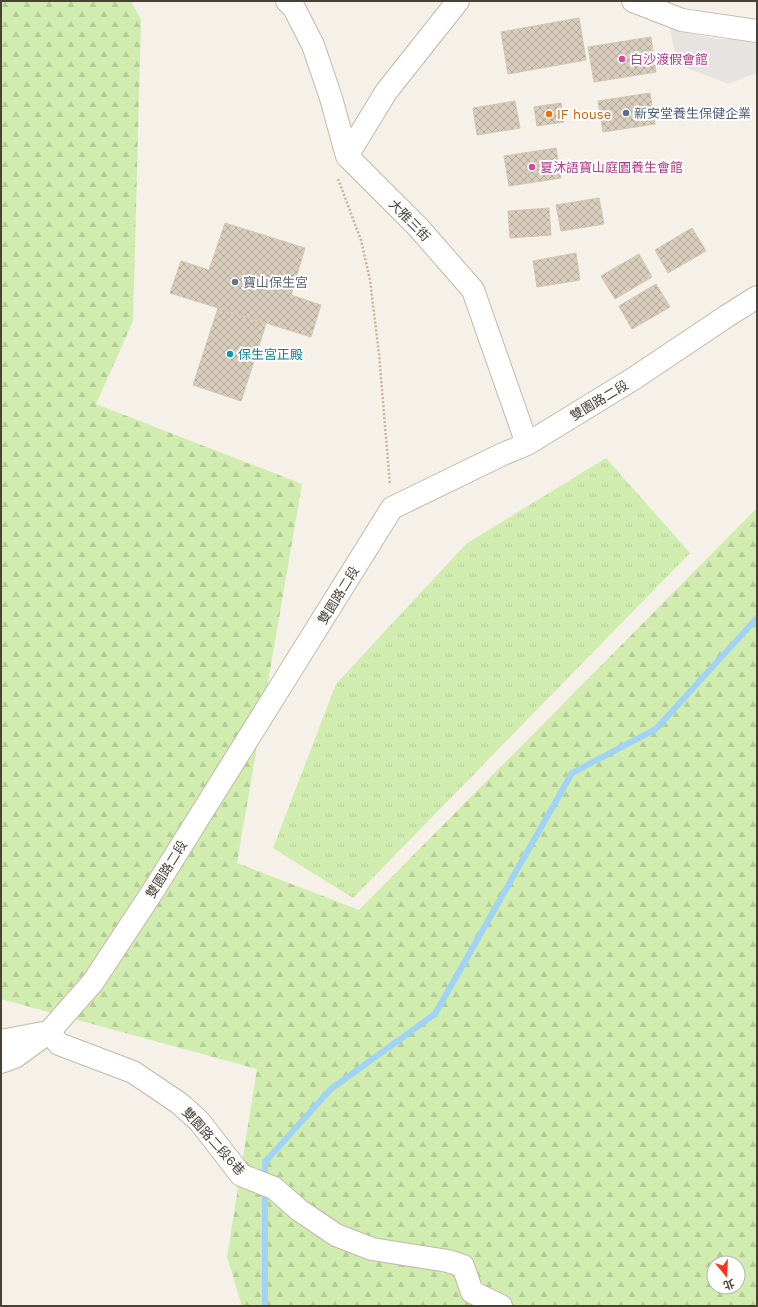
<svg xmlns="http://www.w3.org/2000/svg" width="758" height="1307" font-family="'Work Sans','Noto Sans TC',sans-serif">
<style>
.grass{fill:url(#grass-tufts)}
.forest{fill:url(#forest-firs);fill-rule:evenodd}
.parking{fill:#e6e3e0}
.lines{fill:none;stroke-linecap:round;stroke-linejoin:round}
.stream{stroke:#a0d3f6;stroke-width:6}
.building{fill:url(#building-cross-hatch);stroke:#d3c5af}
.minor-casing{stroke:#c1b9a9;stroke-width:24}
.path{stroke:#c4b59a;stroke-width:2.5;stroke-dasharray:2 2;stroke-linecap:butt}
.minor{stroke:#fff;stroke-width:22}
.hotel-dot{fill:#d1479c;stroke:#fff;stroke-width:1.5}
.service-dot{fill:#5c6f8a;stroke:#fff;stroke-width:1.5}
.food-dot{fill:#e8710a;stroke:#fff;stroke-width:1.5}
.worship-dot{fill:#6b7280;stroke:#fff;stroke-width:1.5}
.culture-dot{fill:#0f9aa8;stroke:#fff;stroke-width:1.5}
.labels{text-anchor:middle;stroke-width:4;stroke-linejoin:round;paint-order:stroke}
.hotel-label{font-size:13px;fill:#b23c85;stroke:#fff;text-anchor:start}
.service-label{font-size:13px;fill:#4e5e75;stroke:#fff;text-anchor:start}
.food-label{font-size:13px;fill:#c56008;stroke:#fff;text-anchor:start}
.street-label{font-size:13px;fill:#494136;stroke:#fff}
.worship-label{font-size:13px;fill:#5b616d;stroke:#fff;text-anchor:start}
.culture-label{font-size:13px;fill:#0d838f;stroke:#fff;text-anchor:start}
</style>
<defs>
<pattern id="grass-tufts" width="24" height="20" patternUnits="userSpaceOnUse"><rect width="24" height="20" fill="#d0ecae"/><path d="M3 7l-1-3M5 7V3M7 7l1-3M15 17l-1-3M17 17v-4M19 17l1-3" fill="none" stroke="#b4cc96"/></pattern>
<pattern id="forest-firs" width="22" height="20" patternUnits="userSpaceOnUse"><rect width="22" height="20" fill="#d0ecae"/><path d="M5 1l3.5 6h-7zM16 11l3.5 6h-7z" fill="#b4cc96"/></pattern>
<pattern id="building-cross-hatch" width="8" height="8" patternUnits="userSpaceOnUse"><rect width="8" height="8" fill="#d8cdbc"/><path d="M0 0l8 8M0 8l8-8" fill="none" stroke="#b1a89a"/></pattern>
</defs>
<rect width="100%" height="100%" fill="#f5f1e8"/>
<path class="grass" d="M606,458l84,95 -337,345 -80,-50 63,-164 130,-140z"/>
<path class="forest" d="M1,1h130l10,19 -8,301 -37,83 206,80 -65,379 122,47 398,-402v798h-515l-15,-49 30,-188 -256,-70zM714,1263h24v24h-24z"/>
<path class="parking" d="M670,29l47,10h40v34l-29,11 -51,-20z"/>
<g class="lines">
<path class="stream" d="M265,1180v-18l66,-73 104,-75 137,-241 84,-44 101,-111
M265,1306v-116"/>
</g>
<path class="building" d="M579,18l7,42 -78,14 -7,-42z
M651,37l5,35 -62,10 -6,-35z
M650,93l5,31 -52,8 -5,-31z
M515,101l5,27 -43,7 -4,-27z
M561,103l3,19 -27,4 -3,-19z
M556,148l5,30 -52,8 -5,-30z
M599,198l5,26 -43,7 -5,-26z
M549,208l2,27 -41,3 -2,-27z
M225,223l80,25 -14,47 30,10 -10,32 -141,-44 11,-32 28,9z
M692,228l14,23 -38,22 -13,-23z
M576,253l4,27 -43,7 -4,-26z
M639,254l13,23 -37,22 -14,-23z
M656,284l14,23 -38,22 -13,-23z
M218,308l48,16 -25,77 -48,-16z"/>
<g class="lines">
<g class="minor-casing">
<path id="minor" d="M287,1l7,7 19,37 18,53 16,58 71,71 55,63 54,154
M633,1l49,19 75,11
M347,156l39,-64 72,-91
M49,1032l10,12 74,28 46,31 20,18 42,54 33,13 25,22 37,25 36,14 76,12 15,5 9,26 29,14
M1,1041l42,-8
M1,1062l14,-5 34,-25 44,-50 60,-91 239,-383 111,-54 24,-10 106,-65 94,-63 30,-19"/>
</g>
<path class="path" d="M338,179l23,61 9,40 9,74 11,131"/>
<use href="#minor" class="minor"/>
</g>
<g class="hotel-dot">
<circle cx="622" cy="59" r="4"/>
<circle cx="532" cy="167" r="4"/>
</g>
<circle class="service-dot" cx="626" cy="113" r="4"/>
<circle class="food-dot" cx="549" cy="114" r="4"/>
<circle class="worship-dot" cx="235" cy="282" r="4"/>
<circle class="culture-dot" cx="230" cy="354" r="4"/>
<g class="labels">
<g class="hotel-label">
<text x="630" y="64">白沙渡假會館</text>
<text x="540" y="172">夏沐語寶山庭園養生會館</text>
</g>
<g class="service-label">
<text x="634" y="118">新安堂養生保健企業</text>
</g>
<g class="food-label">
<text x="557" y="119">IF house</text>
</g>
<g class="street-label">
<text transform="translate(410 220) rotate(46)" y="5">大雅三街</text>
<text transform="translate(599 400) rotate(-31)" y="5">雙園路二段</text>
<text transform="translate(338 595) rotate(-58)" y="5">雙園路二段</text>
<text transform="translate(166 869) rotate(-58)" y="5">雙園路二段</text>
<text transform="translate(214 1141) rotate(48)" y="5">雙園路二段6巷</text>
</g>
<g class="worship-label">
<text x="243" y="287">寶山保生宮</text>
</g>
<g class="culture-label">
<text x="238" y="359">保生宮正殿</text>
</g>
</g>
<rect width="758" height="1307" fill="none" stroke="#494136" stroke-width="4"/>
<g transform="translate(726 1275) rotate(162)"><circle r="19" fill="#ffffff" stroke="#b6b3af"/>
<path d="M0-3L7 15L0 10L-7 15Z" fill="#ff3615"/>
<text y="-6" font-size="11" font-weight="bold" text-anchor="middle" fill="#494136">北</text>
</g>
</svg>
